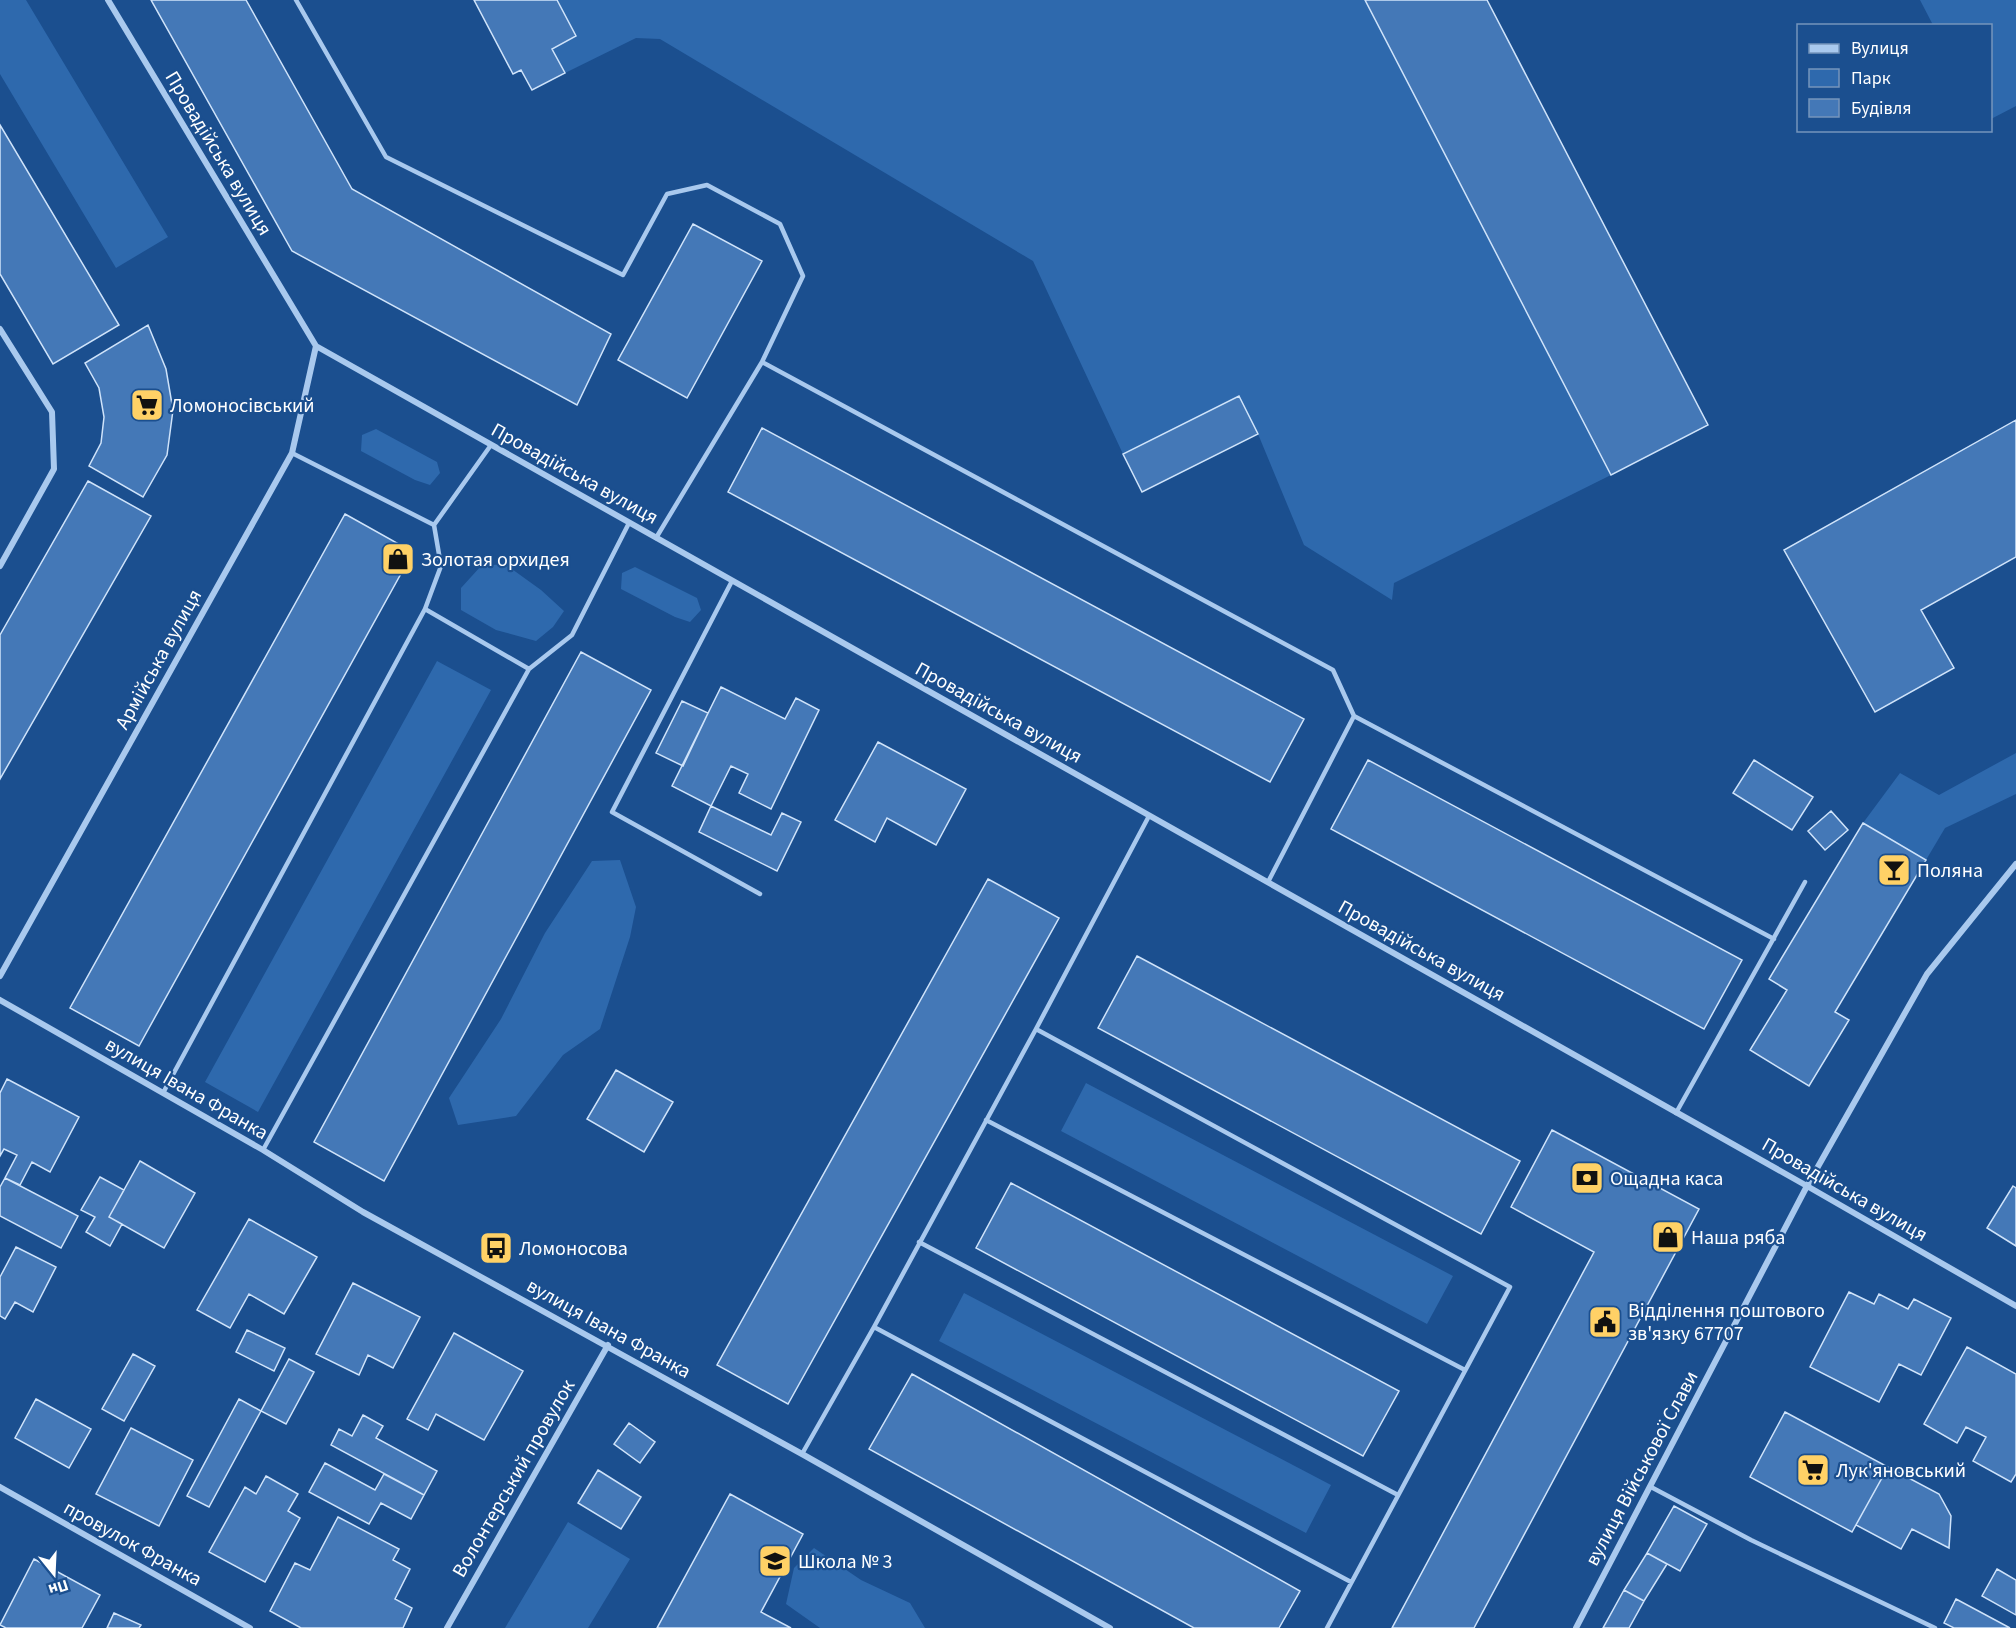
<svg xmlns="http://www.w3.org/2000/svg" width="2016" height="1628" font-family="'Source Sans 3',sans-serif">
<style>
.green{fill:#2e69ad}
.building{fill:#4478b7;stroke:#cfe3fa;stroke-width:1.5}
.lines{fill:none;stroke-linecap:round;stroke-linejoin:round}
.service{stroke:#a9c9ee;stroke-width:4.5}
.minor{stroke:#a9c9ee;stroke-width:6}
.labels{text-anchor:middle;stroke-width:4.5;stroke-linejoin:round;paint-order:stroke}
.street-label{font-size:20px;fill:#fff;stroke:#1b4f8f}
.poi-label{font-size:20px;fill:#fff;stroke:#1b4f8f;text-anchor:start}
</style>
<rect width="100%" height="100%" fill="#1b4f8f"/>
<path class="green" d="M0,0h26l142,237 -52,31 -116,-194z
M557,0h808l246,475 -217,108 -2,17 -88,-55 -46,-111 -19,-38 -116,58 -90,-193 -373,-222 -24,-1 -71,35 -13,-24 24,-13z
M1920,0h96v106l-25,13 -1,-93 -57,-1z
M376,429l61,33 3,11 -10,12 -15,-5 -54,-29 1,-16z
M505,564l36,26 23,21 -11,16 -17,14 -40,-11 -35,-20v-22l20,-22z
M635,567l62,31 4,12 -11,12 -15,-5 -54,-28 1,-16z
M437,661l54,29 -233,422 -53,-30z
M2016,753v41l-71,34 -19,32 -63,-37 37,-50 39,22z
M620,860l16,47 -6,30 -30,92 -37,26 -47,61 -58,9 -9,-27 52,-79 44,-86 47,-72z
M1086,1083l367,193 -26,48 -366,-193z
M964,1293l367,192 -25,48 -367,-192z
M568,1522l62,37 -42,69h-83z
M814,1548l47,32 49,23 15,25h-105l-34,-24 8,-36z"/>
<path class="building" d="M151,0h95l106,189 259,145 -34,71 -285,-154z
M474,0h83l19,36 -24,13 13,24 -33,17 -11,-20 -8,4z
M1365,0h122l221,425 -97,50z
M0,125l119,200 -66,39 -53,-90z
M693,224l69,37 -75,137 -69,-38z
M148,325l18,44 7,41 -6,45 -24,42 -54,-31 12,-23 3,-26 -5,-29 -14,-25z
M1239,396l19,38 -116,58 -19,-38z
M2016,420v137l-95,53 33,58 -79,44 -91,-162z
M762,428l542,291 -34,63 -542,-290z
M88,481l63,35 -151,263v-144z
M345,514l68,38 -274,494 -69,-38z
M581,652l70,38 -267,491 -70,-39z
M721,687l64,32 11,-21 23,12 -48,99 -32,-16 9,-19 -17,-8 -20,40 -39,-20z
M682,701l26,12 -25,53 -27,-13z
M878,742l88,47 -30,56 -49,-27 -12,24 -40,-22z
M1368,760l374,200 -38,69 -373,-200z
M1754,760l59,37 -21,33 -59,-37z
M711,806l60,29 11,-22 19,9 -24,49 -78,-39z
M1831,811l17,19 -23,20 -17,-19z
M1863,823l63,37 -91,152 14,8 -40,66 -59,-36 37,-60 -18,-11z
M988,879l71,39 -271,486 -71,-39z
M1137,956l383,205 -39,73 -383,-206z
M616,1070l57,32 -29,50 -57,-33z
M7,1079l72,38 -29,55 -18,-10 -12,23 -15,-7 12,-23 -13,-6 -4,7v-63z
M1552,1130l147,79 -225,419h-82l202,-376 -83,-45z
M140,1161l55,32 -31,55 -55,-31z
M100,1177l24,13 -15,27 13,7 -12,22 -24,-14 9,-15 -14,-7z
M5,1178l73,38 -17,32 -61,-32v-29z
M1011,1183l388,208 -36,65 -387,-208z
M2013,1186l3,2v58l-29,-18z
M249,1219l68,38 -33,57 -35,-20 -19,34 -33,-18z
M16,1247l40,20 -23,45 -18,-10 -10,17 -5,-3v-39z
M353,1283l67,34 -27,51 -25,-13 -9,20 -43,-21z
M1849,1292l25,12 5,-10 29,15 6,-10 37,19 -30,57 -22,-11 -20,38 -69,-35z
M247,1330l38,18 -11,23 -38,-19z
M454,1333l69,38 -39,69 -48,-26 -8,16 -21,-11z
M1967,1347l49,27v100l-5,8 -38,-21 13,-24 -20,-10 -9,16 -33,-19z
M133,1354l22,12 -31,55 -22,-12z
M289,1359l25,13 -28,52 -25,-13z
M912,1374l388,217 -21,37h-85l-325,-179z
M36,1399l55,30 -22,39 -54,-30z
M239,1399l22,12 -52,96 -22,-11z
M1785,1412l103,55 -36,65 -102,-55z
M363,1415l20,11 -7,12 61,33 -13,24 -93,-50 8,-16 13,7z
M629,1423l26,19 -15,21 -26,-19z
M131,1428l62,32 -34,66 -63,-32z
M325,1463l50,27 9,-16 40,21 -13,24 -30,-16 -12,21 -60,-32z
M1888,1467l51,27 12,22 -2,32 -37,-19 -11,20 -45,-24z
M598,1470l43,27 -20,32 -43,-26z
M266,1476l32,18 -10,17 12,7 -35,64 -56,-30 36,-65 11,7z
M730,1494l73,40 -42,78 30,16h-134z
M1674,1506l33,18 -27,47 -33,-18z
M338,1517l61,32 -6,11 17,9 -15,30 17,9 -9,20h-102l-31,-17 25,-48 15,7z
M1647,1553l20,11 -23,37 -20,-11z
M34,1559l66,36 -18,33h-76l-6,-3z
M1997,1569l19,11v35l-34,-19z
M1624,1590l20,11 -15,27h-26z
M1956,1599l54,29h-56l-10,-5z
M114,1613l27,12 -2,3h-32z"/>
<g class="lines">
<path class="service" d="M296,0l90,157 237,118 44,-81 40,-9 73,39 23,52 -41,86
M292,453l142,72 57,-80
M656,538l106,-176 571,308 21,46
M732,581l-120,231 148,82
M425,609l104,60
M1268,882l86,-166 420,223
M1036,1029l113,-213
M163,1093l262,-484 16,-43 -7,-41
M1676,1113l129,-231
M986,1120l479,250
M263,1150l266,-481 43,-34 57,-112
M919,1242l479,253
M874,1327l477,255
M802,1454l72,-127 162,-298 474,258 -183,341
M1651,1487l100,53 184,88"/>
<path class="minor" d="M108,0l208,346 1491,840 209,120
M0,329l52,83 2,57 -54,97
M0,976l292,-523 24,-107
M0,1000l263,150 100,62 439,242 308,174
M0,1487l250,141
M447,1628l161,-283
M1576,1628l231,-442 120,-212 89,-110"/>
</g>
<defs>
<g id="supermarket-square" transform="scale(1.725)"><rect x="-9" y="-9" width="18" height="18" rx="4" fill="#ffd166" stroke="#1b4f8f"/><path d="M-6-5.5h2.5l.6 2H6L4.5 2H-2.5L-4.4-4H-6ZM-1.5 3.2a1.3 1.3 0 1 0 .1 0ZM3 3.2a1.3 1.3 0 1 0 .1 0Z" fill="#111"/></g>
<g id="shop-square" transform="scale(1.725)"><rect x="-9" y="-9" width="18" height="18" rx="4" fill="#ffd166" stroke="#1b4f8f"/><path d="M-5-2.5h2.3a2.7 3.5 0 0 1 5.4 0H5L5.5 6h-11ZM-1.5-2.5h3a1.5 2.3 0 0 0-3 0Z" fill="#111"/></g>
<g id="bar-square" transform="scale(1.725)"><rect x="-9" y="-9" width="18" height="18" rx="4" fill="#ffd166" stroke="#1b4f8f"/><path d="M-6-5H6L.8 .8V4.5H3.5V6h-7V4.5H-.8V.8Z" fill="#111"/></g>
<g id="bank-square" transform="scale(1.725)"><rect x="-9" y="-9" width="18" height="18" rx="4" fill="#ffd166" stroke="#1b4f8f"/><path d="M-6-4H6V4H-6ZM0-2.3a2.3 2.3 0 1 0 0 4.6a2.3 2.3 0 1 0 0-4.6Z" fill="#111"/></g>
<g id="bus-square" transform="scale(1.725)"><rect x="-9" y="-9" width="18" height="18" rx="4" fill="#ffd166" stroke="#1b4f8f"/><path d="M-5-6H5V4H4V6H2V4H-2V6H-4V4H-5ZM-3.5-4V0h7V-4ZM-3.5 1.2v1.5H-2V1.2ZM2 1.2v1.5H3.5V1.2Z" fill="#111"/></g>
<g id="civic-square" transform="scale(1.725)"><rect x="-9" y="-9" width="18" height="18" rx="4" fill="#ffd166" stroke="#1b4f8f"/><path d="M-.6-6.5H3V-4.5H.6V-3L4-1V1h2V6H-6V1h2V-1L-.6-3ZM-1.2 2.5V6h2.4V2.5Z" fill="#111"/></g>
<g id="school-square" transform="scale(1.725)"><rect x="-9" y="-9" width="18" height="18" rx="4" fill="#ffd166" stroke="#1b4f8f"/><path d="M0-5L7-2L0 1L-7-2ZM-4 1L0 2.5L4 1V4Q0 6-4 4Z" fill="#111"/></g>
</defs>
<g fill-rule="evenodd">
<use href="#supermarket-square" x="147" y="405"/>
<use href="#shop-square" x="398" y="559"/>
<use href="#bar-square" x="1894" y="870"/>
<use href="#bank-square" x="1587" y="1178"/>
<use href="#shop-square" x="1668" y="1237"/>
<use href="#bus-square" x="496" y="1248"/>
<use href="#civic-square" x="1605" y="1322"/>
<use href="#supermarket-square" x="1813" y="1470"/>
<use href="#school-square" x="775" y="1561"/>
</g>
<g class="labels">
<g class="street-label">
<text transform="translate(219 153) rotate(59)" y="7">Провадійська вулиця</text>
<text transform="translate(575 473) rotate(29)" y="7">Провадійська вулиця</text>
<text transform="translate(158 659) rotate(-61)" y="7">Армійська вулиця</text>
<text transform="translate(999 712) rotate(29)" y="7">Провадійська вулиця</text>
<text transform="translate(1422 950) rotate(29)" y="7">Провадійська вулиця</text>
<text transform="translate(187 1088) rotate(30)" y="7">вулиця Івана Франка</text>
<text transform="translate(1845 1189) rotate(30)" y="7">Провадійська вулиця</text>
<text transform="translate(609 1328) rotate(29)" y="7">вулиця Івана Франка</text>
<text transform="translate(1641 1468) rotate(-62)" y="7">вулиця Військової Слави</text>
<text transform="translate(513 1478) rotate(-60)" y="7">Волонтерський провулок</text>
<text transform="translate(133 1543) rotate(29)" y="7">провулок Франка</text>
</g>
<g class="poi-label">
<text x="170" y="412">Ломоносівський</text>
<text x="421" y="566">Золотая орхидея</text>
<text x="1917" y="877">Поляна</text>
<text x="1610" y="1185">Ощадна каса</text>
<text x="1691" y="1244">Наша ряба</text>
<text x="519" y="1255">Ломоносова</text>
<text x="1628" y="1317">Відділення поштового<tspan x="1628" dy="23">зв'язку 67707</tspan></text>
<text x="1836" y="1477">Лук'яновський</text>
<text x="798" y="1568">Школа № 3</text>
</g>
</g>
<rect x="1797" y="24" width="195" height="108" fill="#1b4f8f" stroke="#7695bc" stroke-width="1.5"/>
<rect x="1809" y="44" width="30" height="9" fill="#a9c9ee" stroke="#7695bc" stroke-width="1.5"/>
<text x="1851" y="54" font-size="18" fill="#ffffff">Вулиця</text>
<rect x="1809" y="69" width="30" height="18" fill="#2e69ad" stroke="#7695bc" stroke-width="1.5"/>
<text x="1851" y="84" font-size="18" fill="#ffffff">Парк</text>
<rect x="1809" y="99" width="30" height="18" fill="#4478b7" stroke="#7695bc" stroke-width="1.5"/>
<text x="1851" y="114" font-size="18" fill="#ffffff">Будівля</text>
<g transform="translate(54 1574) rotate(162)" stroke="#1b4f8f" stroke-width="4.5" paint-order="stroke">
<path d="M0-4.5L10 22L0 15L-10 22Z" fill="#ffffff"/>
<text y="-9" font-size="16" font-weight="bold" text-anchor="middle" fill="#ffffff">Пн</text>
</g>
</svg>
